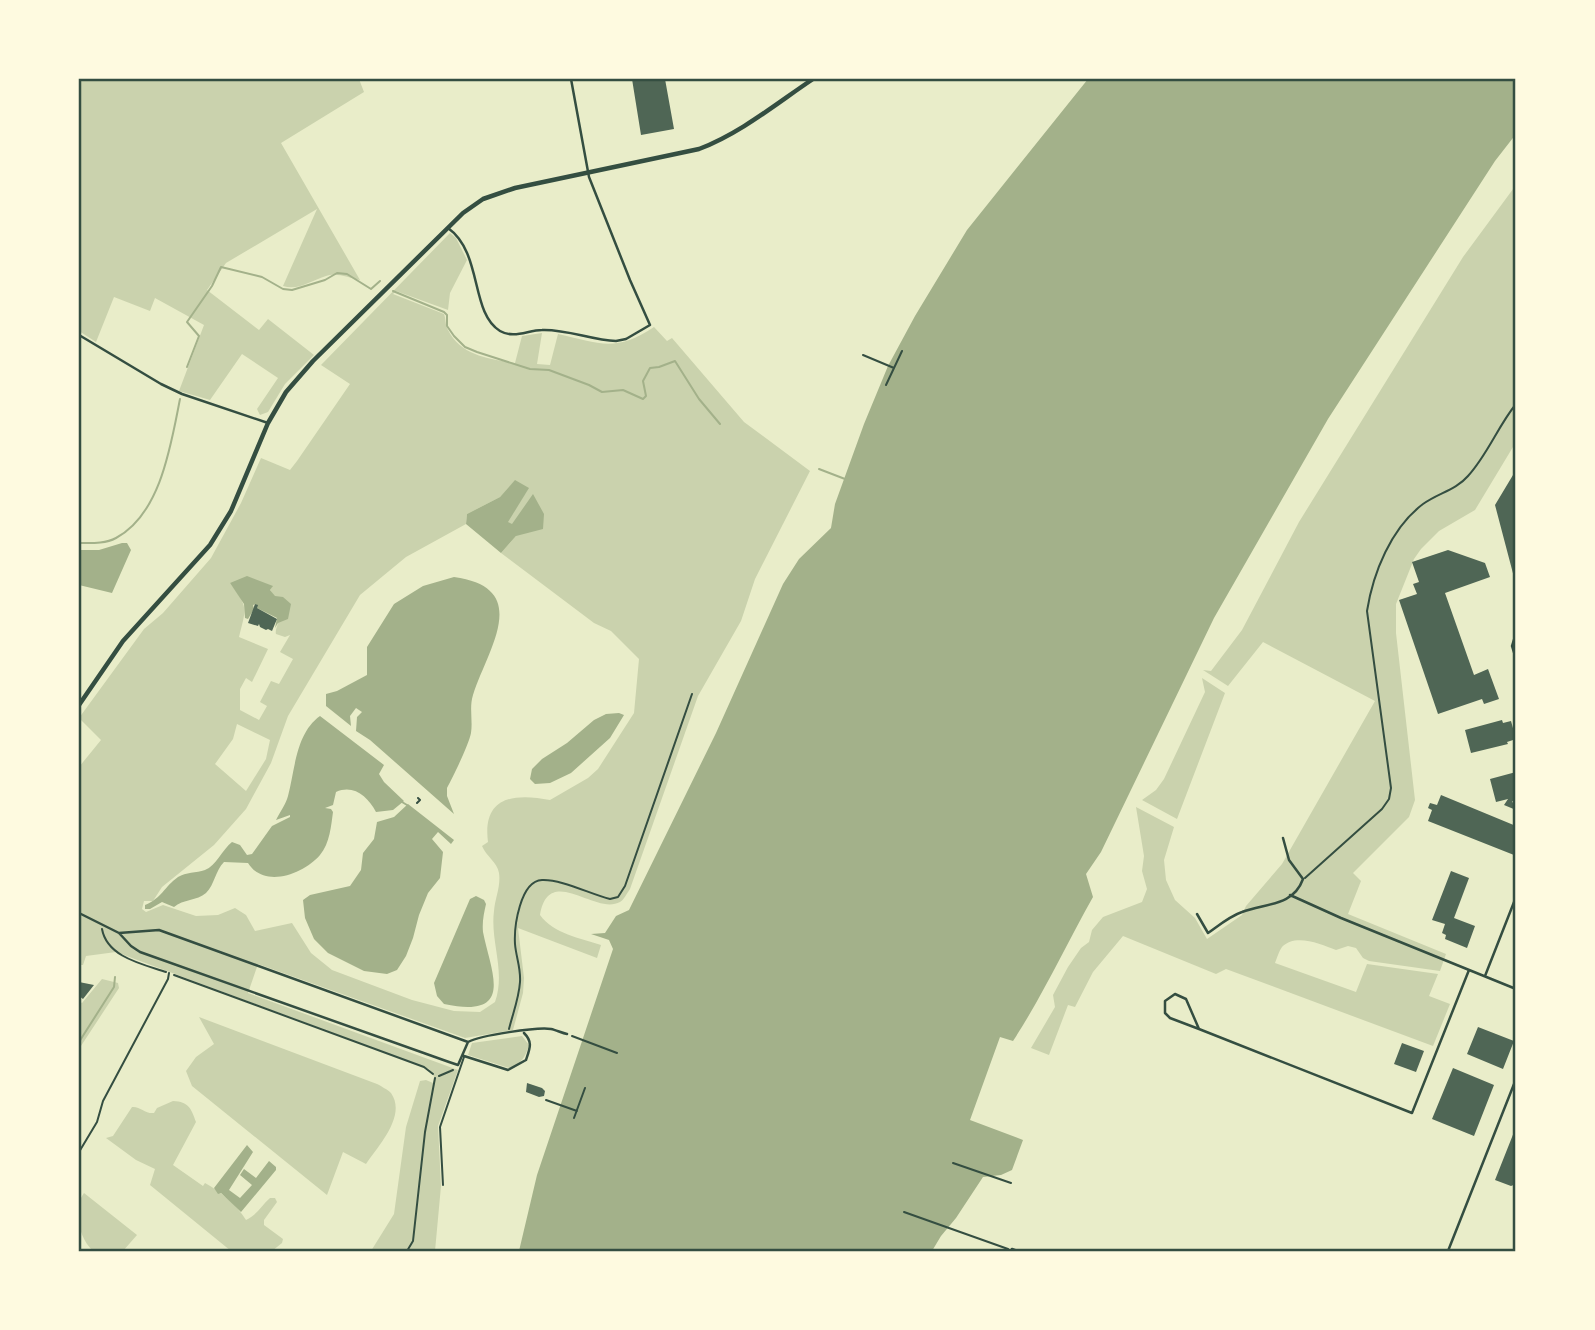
<svg xmlns="http://www.w3.org/2000/svg" width="1595" height="1330" font-family="'Alegreya Sans',sans-serif">
<style>
.green{fill:#cad2ad;fill-rule:evenodd}
.water{fill:#a3b18a}
.lines{fill:none;stroke-linecap:round;stroke-linejoin:round}
.stream{stroke:#a3b18a;stroke-width:2}
.building{fill:#4f6655}
.path{stroke:#344e41;stroke-width:2}
.service{stroke:#344e41;stroke-width:2}
.minor{stroke:#344e41;stroke-width:2.5}
.secondary{stroke:#344e41;stroke-width:4.5}
.neatline{fill:none;stroke:#344e41;stroke-width:2.5}
</style>
<rect width="100%" height="100%" fill="#e9edc9"/>
<path class="green" d="M79,79h280l5,13 -83,51 79,137c-10,-2 -24,-8 -34,-4 -14,4 -27,15 -43,10l34,-77 -91,54 -19,27 52,40 9,-11 46,36 -29,29 -17,28 -8,3 -3,-6 21,-31 -36,-24 -32,46 -31,-9 25,-66 -49,-27 -5,13 -36,-14 -18,45 -17,-11z
M1516,185v257l-41,68 -36,21 -18,18 -7,10 -18,45v29l19,167 -6,17 -56,56 8,8 -13,33 98,40 -6,17 -71,-10 -6,-3 -7,-10 -8,-2 -12,4c-15,-6 -41,-17 -54,-3 -3,4 -5,11 -7,16l81,29 11,-28 71,10 -9,22 21,8 -17,42 -207,-77 -10,5 -93,-38 -30,36 -18,35 -7,-2 -19,50 -18,-7 24,-41 -2,-12 15,-28 13,-19 8,-6 3,-12 11,-13 39,-15 5,-13 -5,-18 2,-15 -8,-49 38,20 -10,33 2,20 9,20 20,18 12,21 35,-24 4,-9 36,-42 93,-163 -112,-59 -35,44 -25,-16 8,1 31,-41 57,-108 164,-265z
M450,233l6,5 11,22 -17,33 -2,17 -52,-19 -3,3 51,20c2,5 1,11 4,16 13,26 42,29 67,33l7,-27 20,-3 -5,31 13,1 8,-31c40,9 58,19 96,-7l13,14 5,-3 72,84 66,49 -55,108 -14,42 -43,75 -68,193c-3,4 -6,11 -10,13 -25,14 -71,-39 -80,13 14,19 40,23 61,30l-4,13 -79,-30 6,50 -1,15 -10,37 -48,8 -207,-74 -10,29 210,77 -20,56 3,60 -6,65h-64l23,-37 12,-87 14,-46 6,-1 7,3 2,-5 -6,-9 -13,-5 -300,-112 -30,4 -3,9h-4v-198l22,-27 -22,-22 65,-89 19,-16 48,-55 30,-55 20,-45 29,12 7,-9 53,-77 -29,-19zM515,481l13,8 -21,33 5,3 4,11 -15,17 93,70 17,8 28,28 -5,54 -36,56 -10,9 -38,22c-35,-7 -68,-4 -62,42l-6,4c4,10 15,16 17,27 2,13 -4,25 -5,38 -4,31 12,60 1,91l-15,10 -26,-1 -42,-11 -80,-30 -21,-17 -19,-30 -37,8 -9,-16 -11,-7 -17,7 -22,1 -33,-11 -17,7 -4,-3 2,-8h9l9,-14 52,-42 32,-36 25,-46 17,-47 72,-121 46,-38 60,-33 1,-10 33,-17zM230,583l42,4 -2,3c6,7 10,24 8,33 -1,4 -3,8 -2,11l9,3 5,-2 -10,17 13,7 -14,25 -8,-3 -11,21 7,4 -8,14 -19,-10v-21l6,-11 6,4 16,-33 -29,-12c7,-29 10,-29 -9,-54zM237,724l33,16 -4,19 -20,32 -31,-27 18,-25z
M1202,678l23,15 -48,126 -35,-19 14,-10 8,-11 41,-87z
M102,979l16,4 1,5 -40,61v-48l3,2z
M199,1017l178,67c4,2 11,6 14,9 16,23 -13,53 -25,71l-23,-12 -16,43 -135,-109 -6,-15 10,-14 18,-13z
M522,1036l7,9c-3,11 -8,20 -20,23l-41,-13 4,-12z
M173,1101c16,1 18,7 23,21l-23,43 30,21 2,-3c16,9 32,22 41,37 11,-5 15,-14 24,-22h5l2,4 -13,18v5l19,14 -1,4 -10,8h-41l-81,-66 5,-16 -19,-9 -30,-22 7,-2 19,-29c8,-1 13,7 22,6l3,-5z
M84,1193l53,42 -14,16h-30c-14,-13 -21,-42 -9,-58z"/>
<path class="water" d="M1088,79h428v55l-21,27 -167,258 -114,199 -113,234 -15,22 7,23c-27,48 -50,98 -80,144l-13,-4 -30,83 53,20 -11,30 -11,5 -18,2 -27,41 -15,18 -9,15h-413l18,-76 76,-226 -4,-9 -18,-6 14,-1 11,-17 13,-6 87,-177 67,-149 16,-25 32,-31 4,-24 29,-80 24,-58 27,-50 52,-86z
M515,480l14,8 -21,34 4,2 21,-30 11,20 -1,15 -27,7 -15,17 -35,-29 1,-10 33,-17z
M122,543h5l4,7 -19,43 -33,-8v-35h20z
M247,576l26,10 -3,4 5,6 8,1 8,7 -3,15 -10,4 -3,5 2,-10 -20,-10 -1,-4 -3,1 1,4 -6,10 -3,-1 -1,-14 -14,-21z
M454,577c80,11 33,73 19,118 -4,13 0,25 -2,38 -2,11 -18,44 -24,55v8l7,18 -84,-74 -14,-9 1,-14 5,-5 -6,-4 -6,8 1,10 -25,-20v-12l11,-3 30,-16v-28l27,-43 29,-18z
M619,713l5,2 -14,23 -39,35 -21,10 -15,1 -5,-5 2,-10 10,-10 25,-16 27,-23 12,-6z
M320,716l64,49 -5,9 5,8 20,19 -11,9 -17,2c-8,-15 -22,-28 -40,-20l-3,13 -8,3 6,1 2,3c-2,14 -3,31 -13,43 -16,19 -56,34 -72,8l-24,-1c-9,9 -9,22 -18,31 -9,8 -23,6 -32,14l-12,-5 -12,7h-5v-4c17,-7 19,-18 33,-28 8,-5 18,-4 27,-7 11,-4 17,-20 27,-28l8,3 7,10 5,-1 20,-28 18,-9v-2l-14,5c4,-8 10,-16 12,-24 7,-27 8,-63 32,-80z
M408,804l46,36 -3,4 -13,-12 -6,7 11,13 -3,26 -12,15 -9,22 -6,23 -7,18 -9,14 -10,4 -23,-3 -36,-18 -14,-14 -9,-21 -2,-18 7,-5 40,-9 11,-16 2,-17 11,-14 3,-17 17,-5z
M476,896l8,4 2,4c-2,9 -4,18 -3,28 8,41 33,87 -39,72l-7,-8 -3,-13 36,-84z
M247,1145l6,7 -24,38 11,8 12,-13 -12,-10 4,-6 12,9 13,-17 7,6v3l-35,42 -20,-19 -3,1 -4,-6z"/>
<g class="lines">
<path class="stream" d="M393,291l51,21 3,3v11l7,10 11,11 12,5 53,17 19,1 40,15 13,7 21,-2 20,9 3,-3 -3,-15 7,-13 9,-1 16,-6 24,38 21,25
M187,367l12,-31 -12,-14 25,-36 9,-19 41,10 21,12 9,1 33,-10 12,-7 10,1 24,15 9,-8
M819,469l26,10
M79,543c12,0 26,1 37,-5 45,-24 55,-94 64,-139
M402,802l5,3
M79,1042l35,-55 1,-10"/>
</g>
<path class="building" d="M632,79h33l9,50 -33,6z
M1516,470v111h-1l-20,-76z
M1448,550l37,13 5,14 -45,16 29,82 14,-6 11,30 -15,5 -2,-5 -44,15 -39,-114 18,-6 -4,-10 6,-2 -7,-20z
M255,604l3,1 -1,3 20,11 -5,12 -4,-2 -2,1 -6,-3 -1,-3 -1,2 -10,-3z
M1502,720l1,3 8,-2 5,18 -9,3 1,2 -37,9 -6,-23z
M1516,772v25l-4,5 4,2v6l-12,-5 4,-6 -12,3 -6,-23z
M1441,795l75,31 -2,29 -86,-34 4,-11 -4,-2 2,-5 7,2z
M1451,871l18,7 -15,40 21,8 -8,22 -22,-9 1,-4 -4,-2 3,-9 -13,-4z
M79,982l15,3 -11,14 -4,-3z
M1478,1027l36,14 -11,28 -36,-15z
M1402,1043l22,8 -8,21 -22,-8z
M1453,1068l41,17 -20,51 -42,-17z
M527,1083l15,5 3,3 -1,5 -5,1 -13,-5z
M1516,1127v57l-5,2 -16,-6z"/>
<g class="lines">
<path class="path" d="M863,355l31,13
M886,385l16,-34
M417,803l3,-3 -2,-2
M102,929c5,28 40,35 64,43
M174,975l250,92 9,7
M509,1029c4,-16 10,-31 11,-47 1,-14 -4,-25 -5,-38 -1,-17 5,-63 27,-64 19,-1 48,14 68,19l8,-2 7,-11 67,-192
M572,1036l45,17
M439,1076l14,-6
M546,1100l31,11
M574,1118l11,-30
M953,1163l58,20
M904,1212l104,37"/>
<path class="service" d="M1305,878l77,-69 7,-10 2,-11 -24,-177c6,-38 24,-83 56,-107 15,-11 33,-14 45,-28 20,-22 30,-50 48,-72
M79,1152l18,-30 6,-21 65,-122 1,-6
M443,1185l-3,-58 24,-70
M407,1251l6,-10 12,-109 10,-54"/>
<path class="minor" d="M448,228c35,25 22,85 52,103 14,8 28,-1 42,-1 25,-1 49,10 74,11l10,-2 24,-14 -20,-45 -41,-103 -18,-98
M79,335l82,49 21,10 86,29
M1516,633l-4,13 4,13
M1290,895l51,23 175,71
M79,913l40,20 40,-3 309,112
M1197,914l11,19c10,-7 22,-17 34,-21 22,-9 51,-5 61,-33l-14,-19 -6,-22
M119,933l12,13 9,6 309,110 9,3 10,-23
M1485,976l31,-79
M1199,1029l-29,-11 -5,-5v-12l10,-7 11,5 13,30 213,84 57,-143
M468,1042c13,-7 69,-15 83,-13 5,1 11,4 16,5
M464,1056l44,14 18,-10c4,-12 7,-18 -2,-27
M1012,1249l6,2
M1448,1251l68,-172"/>
<path class="secondary" d="M79,705l44,-64 87,-96 21,-34 37,-88 18,-31 27,-31 150,-148 20,-14 32,-11 184,-39c42,-16 78,-46 114,-70"/>
</g>
<rect width="1595" height="1330" fill="none" stroke="#fefae0" stroke-width="161"/>
<rect x="80" y="80" width="1434" height="1170" class="neatline"/>
</svg>
